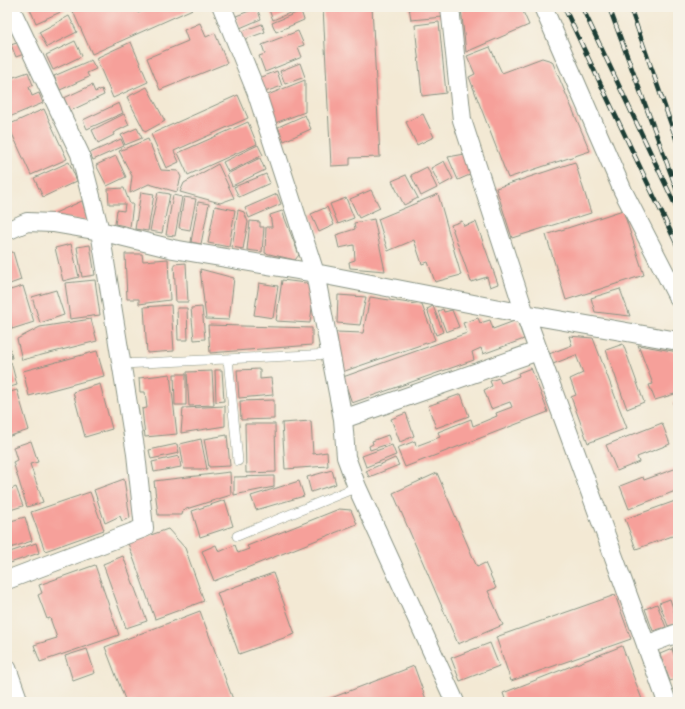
<svg xmlns="http://www.w3.org/2000/svg" width="685" height="709" font-family="'IM FELL English',serif">
<style>
.building{fill:#f6a09a}
.lines{fill:none;stroke-linecap:round;stroke-linejoin:round}
.lane-casing{stroke:#899384;stroke-width:10}
.street-casing{stroke:#899384;stroke-width:20}
.lane{stroke:#fff;stroke-width:9}
.street{stroke:#fff;stroke-width:18}
.rail-casing{stroke:#1f3d34;stroke-width:4.5}
.rail{stroke:#f7f3e8;stroke-width:3;stroke-dasharray:9;stroke-linecap:butt}
</style>
<rect width="100%" height="100%" fill="#f7f3e8"/>
<filter id="ink" filterUnits="userSpaceOnUse"><feTurbulence type="fractalNoise" baseFrequency=".025" numOctaves="2"/><feDisplacementMap in="SourceGraphic" scale="8" xChannelSelector="R" yChannelSelector="G"/><feConvolveMatrix kernelMatrix="1 2 1 2 8 2 1 2 1" color-interpolation-filters="sRGB"/></filter>
<filter id="wash" filterUnits="userSpaceOnUse"><feTurbulence type="fractalNoise" baseFrequency=".012" numOctaves="4" result="noise"/><feDisplacementMap in="SourceGraphic" scale="16" xChannelSelector="R" yChannelSelector="G"/><feGaussianBlur stdDeviation="0.9" result="paint"/><feColorMatrix in="noise" values="0 0 0 0 0 0 0 0 0 0 0 0 0 0 0 0 0 1.4 0 .05"/><feComposite in="paint" operator="in"/></filter>
<g filter="url(#wash)">
<rect width="100%" height="100%" fill="#f3e9d4"/>
<g id="blocks">
<path class="building" d="M29,7h34l2,3 -29,13z
M71,7h65l2,6 13,-6h46l-105,47z
M277,7h21l1,2 -26,11 -4,-10z
M323,7h49l8,150 -30,1v7l-19,1z
M409,7h33l1,10 -32,3z
M521,7l8,18 -63,27 -5,-44z
M257,8l4,11 -21,9 -4,-12z
M301,11l3,9 -28,12 -4,-9z
M69,16l8,16 -30,15 -8,-15z
M439,22l7,71 -24,3 -7,-71z
M200,23l6,14 9,-4 12,30 -67,27 -13,-32 41,-17 -4,-11z
M262,24l3,8 -22,8 -3,-8z
M298,31l6,14 -6,2 4,10 -37,15 -6,-16 6,-2 -3,-9z
M75,41l7,15 -29,14 -7,-15z
M19,42l5,12 -8,3 -5,-12z
M131,42l17,40 -35,16 -17,-40z
M490,47l12,26 40,-15 10,3 38,90 -82,27 -39,-101 6,-3 -8,-18z
M91,60l5,9 -9,4 2,4 -29,13 -6,-14z
M300,63l5,14 -20,7 -5,-13z
M7,68l4,10 17,-6 5,13 -4,2 3,9 7,-3 4,10 -36,15z
M277,71l5,15 -20,7 -5,-14z
M305,80v32l-30,11 -10,-27z
M92,85l3,7 7,-3 2,6 -34,16 -6,-13z
M147,87l18,34 -20,11 -18,-35z
M238,95l10,23 -74,33 5,11 -13,6 -15,-34z
M119,103l4,10 -36,16 -4,-9z
M44,109l23,50 -36,16 -23,-50z
M124,114l5,11 -16,8 1,2 -16,8 -6,-13z
M423,114l11,23 -17,8 -11,-23z
M305,115l6,14 -27,12 -6,-14z
M248,122l9,22 -69,31 -10,-22z
M137,128l5,10 -17,7 -4,-10z
M121,139l3,7 -31,14 -3,-7z
M148,139l13,31 17,1 3,6 -4,15 -28,-8 -19,9 2,-17 -13,-25z
M258,145l5,10 -35,17 -5,-10z
M465,154l9,19 -16,7 -10,-23z
M116,156l10,21 -19,9 -11,-21z
M260,158l5,12 -33,16 -5,-12z
M444,161l9,18 -13,7 -9,-18z
M69,162l8,19 -34,16 -9,-19z
M575,162l16,51 -79,25 -16,-50z
M218,164l16,34 -14,5 -40,-11 4,-9z
M427,167l10,21 -16,8 -10,-21z
M266,174l4,9 -31,14 -5,-10z
M406,175l12,23 -14,7 -12,-24z
M124,188l6,16h3l-3,23 -15,-3 2,-14 7,1 1,-7h-16l-1,-15z
M371,190l9,18 -21,10 -9,-19z
M141,192l13,2 -6,37 -13,-2z
M158,192l12,2 -8,39 -12,-2z
M277,194l4,10 -32,14 -4,-10z
M438,194l23,81 -26,7 -7,-20 -6,2 -8,-24 -26,11 -10,-32z
M173,195l9,2 -7,39 -9,-1z
M184,197l12,2 -6,31 -11,-2z
M346,198l8,20 -16,6 -8,-20z
M82,201l6,20 -42,-4z
M198,202l11,2 -8,40 -10,-2z
M215,206l20,4 -6,37 -21,-4z
M327,207l7,18 -15,7 -8,-18z
M238,210l6,2 4,10 -5,27 -11,-2z
M623,210l21,65 -78,25 -20,-65z
M282,211l17,44 -4,5 -30,-7 1,-26h6l-2,-12z
M374,219l11,52 -35,-3 -1,-6 6,-2 -1,-15 -15,3 -3,-13 19,-6 -1,-6z
M250,221l10,1v5h4l-2,25 -15,-2z
M462,221l2,5 12,-4 22,62 -8,3 -3,-10 -16,5 -20,-57z
M71,244l8,33 -16,4 -8,-33z
M90,245l5,30 -13,2 -5,-30z
M13,252l8,28 -14,5v-32z
M125,254h17l1,7 25,-2 2,41 -31,4v-5h-12z
M186,263l2,39h-12l-2,-38z
M200,269l34,9 -5,42 -23,-1z
M95,280l5,35 -30,4 -5,-36z
M282,280l24,3 4,3 2,22 -2,15 -34,-2z
M259,283l19,3 -5,32 -19,-3z
M23,286l11,36 -22,7 -5,-18v-20z
M620,289l10,27 -35,-4 -4,-14z
M56,290l8,25 -24,8 -8,-26z
M338,295l28,2 -6,28 -23,-2z
M370,297l52,8 13,35 -93,32 -6,-40 27,1z
M171,305l3,46 -27,2 -3,-46z
M433,306l10,26 -7,3 -9,-26z
M202,307l3,32 -11,1 -3,-32z
M177,308h10l1,32h-10z
M443,309l1,3 8,-2 7,17 -13,5 -8,-21z
M478,318l2,5 10,-3 3,9 24,-9 7,19 -41,15 -2,-6 -9,4 2,8 -122,43 -9,-26 124,-44 -4,-10z
M91,319l6,22 -75,19 -5,-21 23,-12z
M208,325l104,3v17l-102,8z
M569,336l24,2 34,90 -39,15 -17,-46 5,-2 -6,-16 13,-6 -7,-18 -23,9 -4,-10 23,-9z
M8,340l4,18 -5,1v-18z
M623,344l21,58 -17,7 -21,-59z
M638,345l40,7v41l-23,7 -6,-15 4,-1z
M97,351l7,25 -75,20 -6,-25z
M11,362l6,23 -10,3v-25z
M531,368l17,44 -143,55 -8,-19 18,-7 1,5 24,-9 -2,-5 33,-13 2,7 24,-10 -1,-3 16,-6 -2,-5 -19,7 -7,-19 8,-4 -2,-5 9,-3 2,5 18,-7 -1,-3z
M260,369v10l11,-1 2,17 -34,3 -2,-28z
M215,370h7l2,31 -8,1z
M212,371l2,34 -25,1 -2,-34z
M170,374l7,60 -32,3 -3,-28 5,-1 -2,-16h-5l-1,-14z
M174,374h12v31h-11z
M100,384l12,45 -27,8 -12,-45z
M17,390l12,40 -22,7v-44z
M461,394l8,22 -33,12 -8,-22z
M274,400v19l-33,1 -1,-19z
M678,401v15l-5,-13z
M225,406v20l-44,7 2,-25z
M406,413l8,23 -14,6 -9,-23z
M311,421l2,33 14,-2 1,14 -43,3 -3,-46z
M662,423l8,21 -33,13 2,5 -22,9 -11,-26z
M245,424h30l1,48 -30,1z
M227,435l3,31 -21,1 -5,-28z
M388,435l3,8 -21,7 -1,-4 4,-2 -1,-3z
M201,439l6,30h-23l-4,-25z
M31,441l7,21 -8,2 13,38 -16,5 -14,-45 4,-2 -4,-13z
M177,444l2,9 -28,6 -2,-9z
M392,445l4,10 -30,12 -4,-11z
M179,456l2,11 -27,5 -2,-10z
M395,458l4,7 -30,12 -3,-6z
M677,468l1,22 -49,19 -9,-23 23,-9 1,3z
M332,470l4,14 -25,8 -4,-15z
M230,472l1,23 -48,15 -1,5h-24l-4,-34z
M437,473l40,94 8,-4 11,25 -8,3 15,34 -45,19 -65,-151z
M274,476v11l-40,8v-18z
M124,479l6,39 -8,3 -2,-5 -15,7 -11,-33z
M299,481l5,15 -48,14 -5,-14z
M16,487l7,19 -16,5v-20z
M90,492l14,38 -59,21 -14,-39z
M225,500l8,26 -33,11 -8,-26z
M678,500v34l-42,15 -11,-30z
M339,509l12,1 6,14 -143,57 -12,-30 14,-6 3,7 16,-7 3,8 11,-4 -2,-3z
M25,517l7,24 -25,8v-27z
M168,529l17,19 19,53 -49,18 -27,-76z
M36,543l3,10 -32,11v-11z
M123,556l24,65 -21,7 -23,-64z
M95,565l24,70 -79,27 -6,-17 23,-7 -7,-20 -3,1 -9,-24 4,-2 -3,-8z
M273,573l22,61 -56,20 -22,-61z
M615,595l16,44 -120,42 -15,-44z
M678,596v13l-5,-12z
M670,599l8,24 -10,3 -9,-23z
M657,604l9,23 -13,4 -8,-22z
M200,611l34,91h-108l-21,-55z
M490,643l9,23 -39,15 -9,-23z
M622,646l21,56h-137l-3,-9z
M678,646v17l-6,-15z
M87,649l8,24 -22,8 -8,-25z
M672,649l6,17v12l-8,3 -10,-27z
M414,666l13,36h-106z"/>
</g>
</g>
<g filter="url(#ink)">
<use href="#blocks" fill-opacity="0" stroke="#899384" stroke-width="1"/>
<g class="lines">
<g class="lane-casing">
<path id="lane" d="M228,359l10,102
M122,364l208,-10
M237,536l120,-49"/>
</g>
<g class="street-casing">
<path id="street" d="M222,7l34,84 59,182 28,146 3,38 11,30 98,215
M450,7l12,113 63,194 142,388
M543,7l80,184 55,107
M7,231l20,-9 26,1 47,8 73,18 142,24 215,42 148,26
M343,419l195,-68
M7,580l137,-52 -8,-74 -36,-223 -20,-77 -70,-147
M646,645l32,-12
M7,668l12,34"/>
</g>
<use href="#lane" class="lane"/>
<use href="#street" class="street"/>
<g class="rail-casing">
<path id="rail" d="M564,7l114,240
M582,7l96,204
M609,7l69,186
M630,7l48,137"/>
</g>
<use href="#rail" class="rail"/>
</g>
</g>
<rect width="685" height="709" fill="none" stroke="#f7f3e8" stroke-width="24"/>
</svg>
